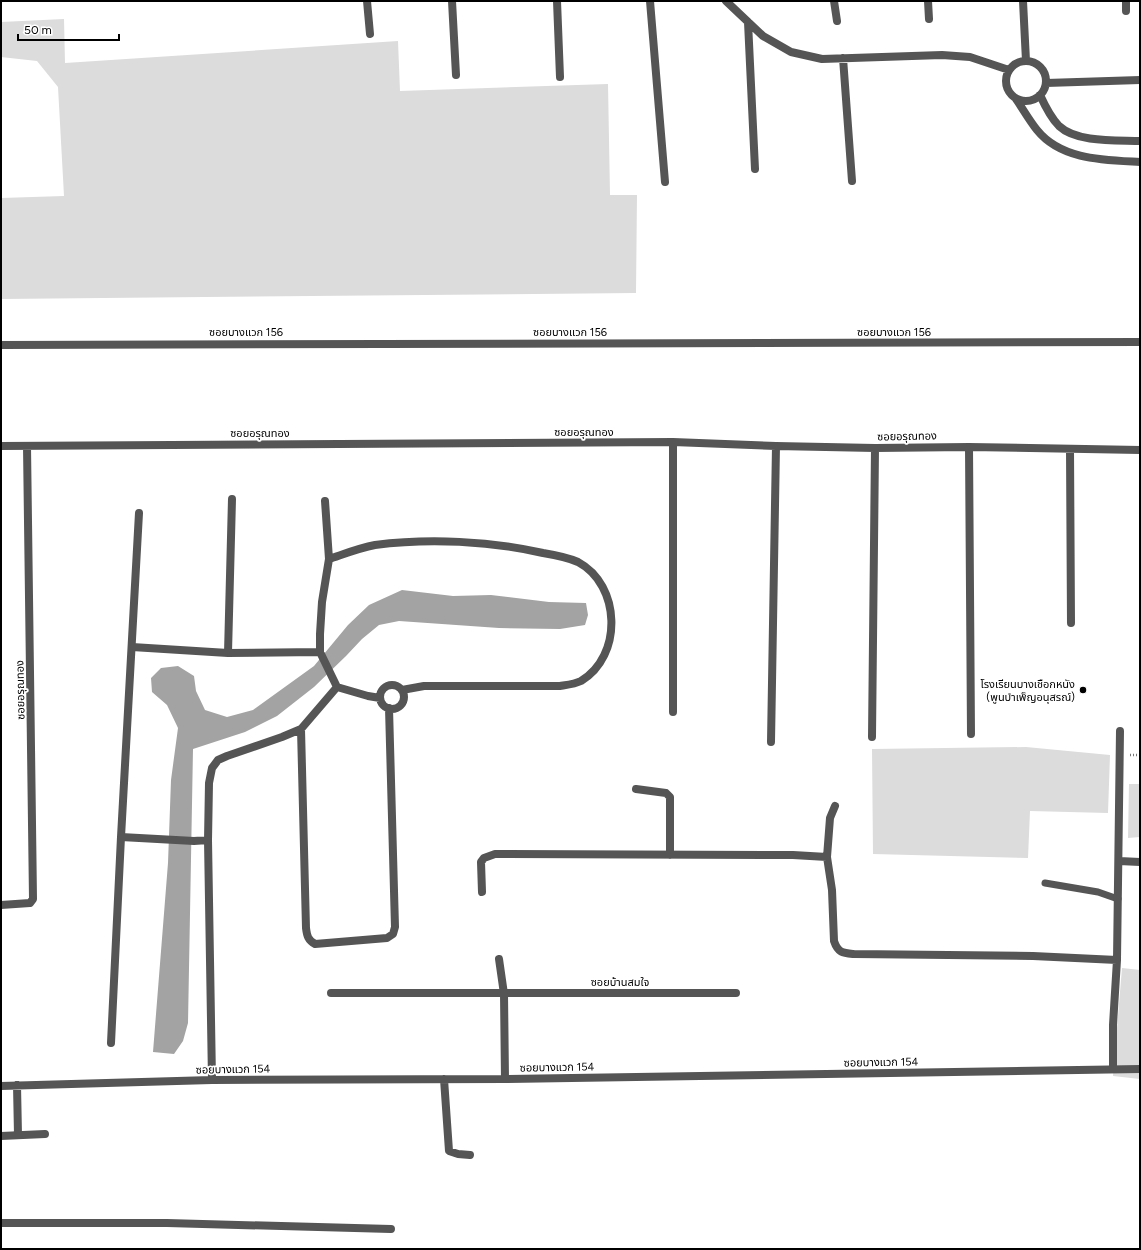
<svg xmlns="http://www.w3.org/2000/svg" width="1141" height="1250" font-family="Figtree,'Noto Sans Thai',sans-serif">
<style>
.green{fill:#dcdcdc}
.water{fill:#a3a3a3}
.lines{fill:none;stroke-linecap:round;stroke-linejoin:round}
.path{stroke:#777;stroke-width:2.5;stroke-dasharray:1 2;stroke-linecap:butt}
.service{stroke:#555;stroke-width:7}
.minor{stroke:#555;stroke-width:8}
.poi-dot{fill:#000;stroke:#fff;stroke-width:1.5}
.labels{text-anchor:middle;stroke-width:3.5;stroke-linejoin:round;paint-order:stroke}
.street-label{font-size:11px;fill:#000;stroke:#fff}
.poi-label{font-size:11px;fill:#000;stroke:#fff;text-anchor:end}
</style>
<rect width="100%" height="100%" fill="#fff"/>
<path class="green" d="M64,19l1,44 333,-22 2,50 208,-7 2,111h27l-1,98 -635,6v-101l63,-2 -6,-109 -21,-26 -36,-4v-35z
M1026,747l84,8 -2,58 -78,-2 -2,47 -155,-4 -1,-105z
M1129,784h11v53l-12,1z
M1122,968l18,2v109l-27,-3z"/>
<path class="water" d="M402,590l51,6 38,-1 58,7 37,1 2,12 -3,10 -25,4 -61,-1 -100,-7 -20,4 -17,14 -16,17 -32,31 -37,29 -32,16 -52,17 -5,274 -5,18 -9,13 -21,-2 15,-189 3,-83 7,-52 -11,-23 -15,-13 -1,-14 10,-10 17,-2 16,10 2,15 9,19 22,7 26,-7 61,-44 34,-41 21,-20z"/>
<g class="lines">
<path class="path" d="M1130,755h10"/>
<path class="service" d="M1045,883l53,9 20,7"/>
<path class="minor" d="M367,1l3,33
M452,1l4,74
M557,1l3,76
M650,1l15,181
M726,1l37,35 28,16 31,7 120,-4 28,2 39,13
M834,1l3,20
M928,1l1,18
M1023,1l3,60
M1126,1v10
M748,22l7,147
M843,58l9,123
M1006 81a20 20 0 1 1 40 0a20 20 0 1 1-40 0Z
M1046,83l94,-3
M1040,95c5,11 11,23 19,31 18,17 58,14 81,15
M1016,99c7,10 13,21 21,31 24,30 67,30 103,32
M1,345l1139,-3
M1,446l672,-4 103,4 99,2 94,-1 171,3
M969,447l2,287
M1070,449l1,174
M325,501l4,58
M132,647l96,6 92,-1 17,35 -36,42 -19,8 -55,19 -9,4 -6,8 -3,15 -1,57 4,240
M320,652v-18l2,-32 7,-43c15,-5 30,-11 46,-14 54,-7 115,-4 168,8 12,2 24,4 35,9 43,23 45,94 3,119 -6,3 -15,4 -21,5h-136l-22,4
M228,653l4,-154
M380 697a12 12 0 1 1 24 0a12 12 0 1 1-24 0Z
M337,687l31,9 12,2
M673,712v-270
M301,729l5,199c1,8 2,12 9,16l72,-6 6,-4 2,-7 -6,-219
M872,737l3,-289
M771,742l5,-296
M636,789l30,4 4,4v58
M835,806l-5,12 -3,39 5,33 2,51c4,12 9,12 20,13l179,2 84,4
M121,837l73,4 14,-1
M1119,861l21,1
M482,892l-1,-30 3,-4 11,-4 298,1 34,2
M1,905l29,-2 3,-4 -6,-453
M499,959l5,35 1,85
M331,993h405
M111,1043l10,-206 18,-324
M1113,1069v-44l4,-65 3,-229
M444,1079l5,72 9,3 12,1
M17,1085l1,50
M1,1086l211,-6 293,-1 635,-10
M1,1136l44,-2
M1,1223h166l224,6"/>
</g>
<circle class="poi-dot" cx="1083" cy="690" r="4"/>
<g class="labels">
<g class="street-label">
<text x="246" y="336">ซอยบางแวก 156</text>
<text x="570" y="336">ซอยบางแวก 156</text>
<text x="894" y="336">ซอยบางแวก 156</text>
<text x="584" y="436">ซอยอรุณทอง</text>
<text x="260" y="437">ซอยอรุณทอง</text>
<text transform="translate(907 436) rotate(-1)" y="4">ซอยอรุณทอง</text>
<text transform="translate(20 690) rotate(-91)" y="4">ซอยอรุณทอง</text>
<text x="620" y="986">ซอยบ้านสมใจ</text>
<text transform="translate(881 1062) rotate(-1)" y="4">ซอยบางแวก 154</text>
<text transform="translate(557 1067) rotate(-1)" y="4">ซอยบางแวก 154</text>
<text transform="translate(233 1069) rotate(-1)" y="4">ซอยบางแวก 154</text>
</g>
<g class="poi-label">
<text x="1075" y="688">โรงเรียนบางเชือกหนัง<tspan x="1075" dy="13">(พูนบำเพ็ญอนุสรณ์)</tspan></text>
</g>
</g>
<rect width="1141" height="1250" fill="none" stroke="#000000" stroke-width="4"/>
<path d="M18 34v6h101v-6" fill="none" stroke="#000000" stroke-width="2"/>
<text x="24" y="34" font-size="12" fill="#000000" stroke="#ffffff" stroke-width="3" paint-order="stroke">50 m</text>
</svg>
